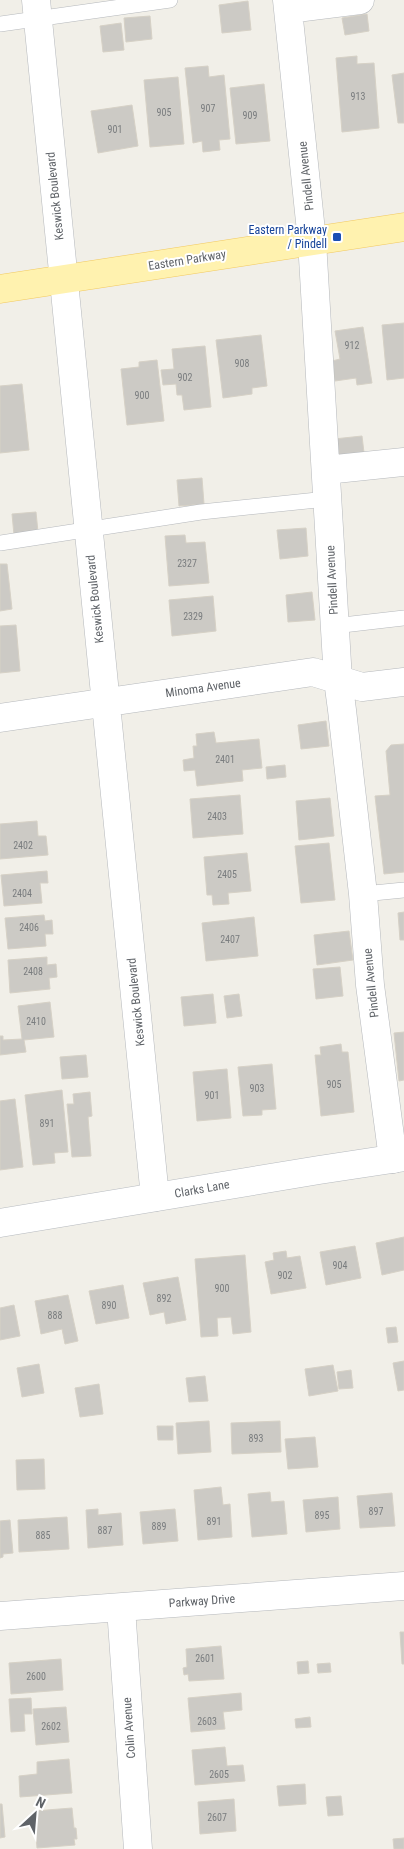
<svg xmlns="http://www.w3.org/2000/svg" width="404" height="1849" font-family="'Roboto Condensed',sans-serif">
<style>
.building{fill:#cccac5;stroke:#d6d1c6}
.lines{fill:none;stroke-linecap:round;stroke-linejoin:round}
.lane-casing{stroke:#b5b8bc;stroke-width:16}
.street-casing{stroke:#b5b8bc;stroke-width:29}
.secondary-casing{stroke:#b6babf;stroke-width:29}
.primary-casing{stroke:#f2c960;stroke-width:29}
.lane{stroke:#fff;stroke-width:15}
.street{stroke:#fff;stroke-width:28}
.secondary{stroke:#fff;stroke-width:28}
.primary{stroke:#fff2af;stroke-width:28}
.transit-dot{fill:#1a4fb4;stroke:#fff;stroke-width:2}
.labels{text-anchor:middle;stroke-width:4;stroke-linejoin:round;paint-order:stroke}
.number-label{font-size:10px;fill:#7a7d7f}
.street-label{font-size:12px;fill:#5f6368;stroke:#fff}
.transit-label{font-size:12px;fill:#164399;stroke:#fff;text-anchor:end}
</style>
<rect width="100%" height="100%" fill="#f1efe8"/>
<path class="building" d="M248,1l3,29 -29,3 -3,-28z
M367,14l2,17 -24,4 -3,-17z
M150,16l2,23 -26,3 -2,-24z
M121,23l3,27 -21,2 -3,-26z
M357,56v8l17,-1 5,65 -37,4 -6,-74z
M208,66l1,11 15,-2 6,64 -11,1 1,10 -17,2 -1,-11 -9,2 -8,-75z
M404,73v50h-6l-6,-48z
M178,77l6,67 -34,3 -6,-67z
M264,84l6,57 -34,3 -6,-56z
M132,105l6,41 -40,7 -7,-42z
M404,323v55l-17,2 -5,-55z
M363,327l9,56 -15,2 -1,-7 -21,3 -3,-20 8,-2 -5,-28z
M261,335l6,51 -15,2v6l-29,4 -7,-58z
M205,346l6,61 -27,3 -2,-15h-5l-1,-11 -13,1 -2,-15 13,-1 -2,-20z
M157,360l7,61 -37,4 -6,-56 18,-2v-5z
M22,384l7,66 -29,3v-67z
M362,436l3,25 -28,3 -3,-25z
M202,478l2,26 -25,2 -2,-26z
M36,512l2,20 -24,3 -2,-21z
M306,528l2,28 -28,3 -3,-29z
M185,535l1,8 19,-1 4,41 -40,3 -4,-50z
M0,564h7l5,45 -12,2z
M312,592l3,28 -27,2 -2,-27z
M213,596l3,35 -44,5 -3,-36z
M16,625l4,46 -20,2v-47z
M326,721l3,25 -28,3 -3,-24z
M214,732l2,11 43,-4 3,29 -20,2 1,11 -46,5 -2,-16 -11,1 -1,-11 11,-2 -1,-12h4l-1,-12z
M404,744v128l-20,2 -9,-78 15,-1 -4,-44 5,-6z
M285,765l1,12 -19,2 -1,-12z
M240,795l3,39 -50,4 -3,-39z
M330,798l4,38 -35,4 -3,-39z
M37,821l1,15h8l2,19 -48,4v-35z
M329,843l6,57 -34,3 -6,-57z
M247,853l4,38 -23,2 1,11 -16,1 -1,-10h-5l-3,-38z
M47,871l1,12h-8l2,20 -38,3 -3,-31z
M404,912v28h-4l-2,-27z
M44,915l1,6 7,-1 1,14h-8l1,12 -38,3 -3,-31z
M254,917l4,39 -52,5 -4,-38z
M349,931l4,29 -36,5 -3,-30z
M47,957v8l9,-1 1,13 -8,1 1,11 -40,4 -2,-33z
M340,967l3,29 -27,3 -3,-30z
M213,994l3,29 -32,3 -3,-29z
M239,994l3,22 -15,2 -3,-22z
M50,1002l4,35 -30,3 2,12 -26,3v-19h3v4l19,-1 -4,-33z
M404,1032v48l-5,1 -5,-48z
M341,1044l1,8h6l6,60 -33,4 -6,-61h6l-1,-8z
M86,1055l2,22 -26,2 -2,-22z
M272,1064l4,45 -14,1v5l-19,1 -5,-49z
M227,1069l4,49 -34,3 -4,-49z
M62,1090l6,62 -14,1 1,10 -22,2 -8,-70z
M90,1092l2,24 -4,1 3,39 -19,1 -5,-53h7l-1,-10z
M15,1099l8,68 -23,3v-69z
M404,1237v33l-22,5 -6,-32z
M355,1246l6,32 -35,7 -6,-33z
M286,1251l1,7 13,-2 6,32 -35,6 -6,-32 9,-2 -1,-7z
M245,1255l6,77 -18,2 -2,-17 -14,1 1,18 -17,1 -6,-78z
M178,1277l8,43 -20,4 -2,-12 -14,3 -7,-32z
M123,1285l6,33 -33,6 -7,-33z
M68,1295l10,46 -13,3 -3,-15 -21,5 -6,-33z
M14,1305l6,31 -20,4v-32z
M396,1327l2,15 -10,1 -2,-15z
M404,1361v29l-6,1 -5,-28z
M39,1364l5,29 -22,4 -5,-29z
M333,1365l5,26 -29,5 -4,-27z
M351,1370l2,18 -14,1 -2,-17z
M205,1376l3,25 -19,1 -3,-24z
M99,1384l4,30 -23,3 -5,-29z
M209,1421l2,31 -33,2 -2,-31z
M280,1421l1,31 -49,2 -1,-31z
M157,1426h16v14h-15z
M315,1437l3,30 -30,2 -3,-30z
M44,1459l1,30 -28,1 -1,-30z
M221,1487l2,18 7,-1 2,33 -34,3 -4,-50z
M270,1492l1,10 13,-1 3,33 -35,3 -4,-43z
M392,1493l3,33 -35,2 -3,-32z
M338,1497l2,32 -34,3 -3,-32z
M98,1509v6l23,-2 2,32 -35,3 -2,-38z
M175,1509l3,32 -35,3 -3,-32z
M67,1517l2,32 -50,3 -1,-32z
M10,1520l3,33 -10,1v3l-3,1v-37z
M400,1632h4v32h-2z
M221,1646l3,33 -35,2 -1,-7 -4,1 -1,-7 4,-1 -1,-18z
M61,1659l2,31 -52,4 -2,-31z
M308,1661l1,12 -11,1 -1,-12z
M330,1663l1,9 -13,1 -1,-9z
M241,1693l1,17 -19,2 2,17 -34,3 -3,-34z
M31,1698l1,16h-8l1,17 -14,1 -2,-33z
M66,1707l3,35 -33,3 -3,-36z
M310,1717l1,10 -15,1 -1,-9z
M225,1747l2,19 16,-1 2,16 -50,4 -3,-35z
M69,1759l3,34 -52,4 -1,-21 18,-2v-12z
M305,1784l1,20 -27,2 -2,-20z
M341,1796l2,19 -15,1 -2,-19z
M234,1799l2,32 -36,3 -2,-32z
M0,1804h2l3,33 -5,1z
M72,1808l2,20h2l1,11h-3l1,6 -38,3 -3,-37z
M404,1838v11h-10l-1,-10z"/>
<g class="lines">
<g class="lane-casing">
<path id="lane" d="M0,24l170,-24
M0,543l201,-31 126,-13
M334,626l70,-8
M363,894l41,-4"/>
</g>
<g class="street-casing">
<path id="street" d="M36,0l119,1197
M287,0l25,241 26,439 4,30 21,184 7,91 23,174
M288,9l72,-9
M326,470l78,-8
M0,718l313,-46 49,15 42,-5
M121,1608l17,241
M0,1616l404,-30"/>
</g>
<g class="secondary-casing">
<path id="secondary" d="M0,1223l319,-53 85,-13"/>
</g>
<g class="primary-casing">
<path id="primary" d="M0,289l404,-62"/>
</g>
<use href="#lane" class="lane"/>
<use href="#street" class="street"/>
<use href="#secondary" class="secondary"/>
<use href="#primary" class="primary"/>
</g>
<rect class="transit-dot" x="332" y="232" width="10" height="10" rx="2.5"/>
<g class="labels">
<g class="number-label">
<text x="358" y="100">913</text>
<text x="208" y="112">907</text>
<text x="164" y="116">905</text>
<text x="250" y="119">909</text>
<text x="115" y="133">901</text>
<text x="352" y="349">912</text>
<text x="242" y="367">908</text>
<text x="185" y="381">902</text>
<text x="142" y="399">900</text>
<text x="187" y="567">2327</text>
<text x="193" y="620">2329</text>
<text x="225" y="763">2401</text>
<text x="217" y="820">2403</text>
<text x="23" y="849">2402</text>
<text x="227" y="878">2405</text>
<text x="22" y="897">2404</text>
<text x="29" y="931">2406</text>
<text x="230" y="943">2407</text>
<text x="33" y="975">2408</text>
<text x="36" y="1025">2410</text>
<text x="334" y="1088">905</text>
<text x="257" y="1092">903</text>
<text x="212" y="1099">901</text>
<text x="47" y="1127">891</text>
<text x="340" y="1269">904</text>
<text x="285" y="1279">902</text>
<text x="222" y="1292">900</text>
<text x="164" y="1302">892</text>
<text x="109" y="1309">890</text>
<text x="55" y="1319">888</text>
<text x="256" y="1442">893</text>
<text x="376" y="1515">897</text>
<text x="322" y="1519">895</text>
<text x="214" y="1525">891</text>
<text x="159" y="1530">889</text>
<text x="105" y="1534">887</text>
<text x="43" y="1539">885</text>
<text x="205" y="1662">2601</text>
<text x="36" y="1680">2600</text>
<text x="207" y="1725">2603</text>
<text x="51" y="1730">2602</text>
<text x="219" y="1778">2605</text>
<text x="217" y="1821">2607</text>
</g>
<g class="street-label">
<text transform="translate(306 176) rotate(-96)" y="4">Pindell Avenue</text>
<text transform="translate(55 196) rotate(-96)" y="4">Keswick Boulevard</text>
<text transform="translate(187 260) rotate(-9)" y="4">Eastern Parkway</text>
<text transform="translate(332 580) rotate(-93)" y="4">Pindell Avenue</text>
<text transform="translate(95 599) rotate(-96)" y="4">Keswick Boulevard</text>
<text transform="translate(203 688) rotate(-8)" y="4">Minoma Avenue</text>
<text transform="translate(371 983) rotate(-96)" y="4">Pindell Avenue</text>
<text transform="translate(136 1002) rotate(-96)" y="4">Keswick Boulevard</text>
<text transform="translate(202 1189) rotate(-10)" y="4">Clarks Lane</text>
<text transform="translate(202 1601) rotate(-4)" y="4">Parkway Drive</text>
<text transform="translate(129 1728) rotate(-94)" y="4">Colin Avenue</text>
</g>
<g class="transit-label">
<text x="327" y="234">Eastern Parkway<tspan x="327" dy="14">/ Pindell</tspan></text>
</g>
</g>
<g transform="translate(35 1814) rotate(26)" stroke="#ffffff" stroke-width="4" paint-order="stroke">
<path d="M0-4L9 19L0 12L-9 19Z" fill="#5f6368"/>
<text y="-8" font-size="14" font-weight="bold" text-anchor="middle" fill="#5f6368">N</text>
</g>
</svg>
